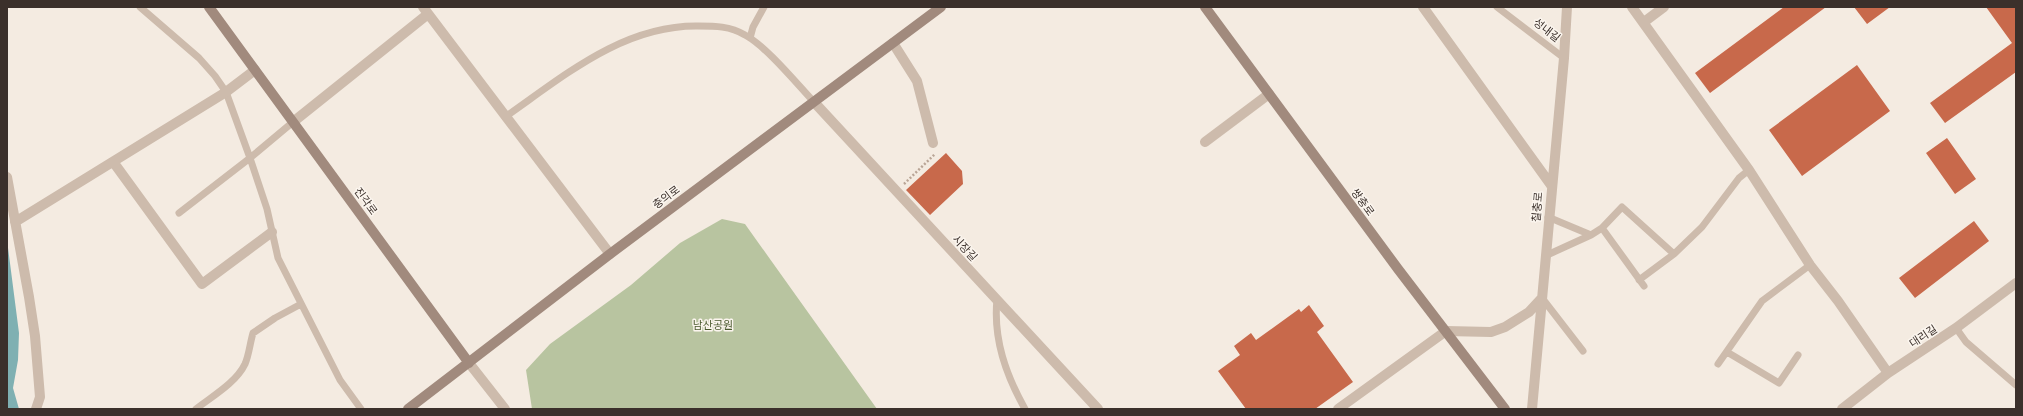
<svg xmlns="http://www.w3.org/2000/svg" width="2023" height="416" font-family="'Fira Sans Condensed','Noto Sans KR',sans-serif">
<style>
.green{fill:#b8c4a0}
.water{fill:#7fb0b2}
.building{fill:#c8694b}
.lines{fill:none;stroke-linecap:round;stroke-linejoin:round}
.path{stroke:#b9a596;stroke-width:2.5;stroke-dasharray:2 2;stroke-linecap:butt}
.lane{stroke:#cdbbac;stroke-width:7}
.street{stroke:#cdbbac;stroke-width:10}
.secondary{stroke:#a18a7d;stroke-width:10}
.labels{text-anchor:middle;stroke-width:3;stroke-linejoin:round;paint-order:stroke}
.street-label{font-size:11px;fill:#3b302b;stroke:#fbf5ee}
.park-label{font-size:11px;fill:#4a5a2e;stroke:#fbf5ee}
</style>
<rect width="100%" height="100%" fill="#f4ebe1"/>
<path class="green" d="M722,219l23,5 132,185h-345l-6,-39 24,-26 81,-59 49,-42z"/>
<path class="water" d="M7,240l12,93 -1,27 -5,28 6,21h-12z"/>
<path class="building" d="M1784,7h42l-116,86 -15,-20z
M1854,7h36l-23,17z
M1986,7h30v65l-71,51 -15,-20 82,-60z
M1857,65l33,46 -88,65 -33,-46z
M1947,138l29,41 -21,15 -29,-41z
M946,153l16,18 1,13 -33,31 -24,-25z
M1974,221l15,20 -74,57 -16,-20z
M1309,305l15,21 -7,6 36,50 -38,27h-69l-28,-38 22,-16 -6,-9 17,-13 5,7 43,-31 2,3z"/>
<g class="lines">
<path class="path" d="M904,184l31,-30"/>
<path class="lane" d="M140,7l59,51 16,18 11,16 24,66 -71,55
M1497,7l67,51
M750,38l3,-11 11,-20
M505,117c59,-41 118,-92 193,-91 17,0 32,0 47,9 21,11 52,49 69,67
M293,122l-43,36 17,51 11,49 62,122 21,29
M1602,228l42,58
M1591,235l11,-7 20,-21 52,47 28,-27 37,-49 10,-8
M1545,256l46,-21 -43,-18
M1639,280l35,-26
M1542,298l41,53
M997,299c-4,40 9,76 28,110
M1956,328l10,14 50,43
M1727,352l52,31 19,-28
M1718,364l44,-63 48,-36
M196,409c15,-12 40,-26 49,-45 4,-9 5,-21 8,-31l22,-15 26,-14"/>
<path class="street" d="M423,7l187,247
M1423,7l128,178
M1632,7l117,163 61,95 28,36 50,72
M1644,22l20,-15
M893,43l24,38 16,62
M814,102l284,307
M293,122l135,-108
M1205,142l64,-48
M114,163l88,121 70,-52
M7,177l22,120 6,39 5,61 -4,12
M15,222l211,-130 29,-22
M469,363l36,46
M1338,409l108,-78 45,1 14,-5 24,-15 13,-14
M1532,409l32,-351 3,-51
M1842,409l46,-36 68,-45 60,-45"/>
<path class="secondary" d="M209,7l260,356
M1205,7l193,262 107,140
M408,409l202,-155 331,-247"/>
</g>
<g class="labels">
<g class="street-label">
<text transform="translate(1547 30) rotate(38)" y="4">성내길</text>
<text transform="translate(666 197) rotate(-37)" y="4">충의로</text>
<text transform="translate(366 201) rotate(54)" y="4">진각로</text>
<text transform="translate(1363 202) rotate(54)" y="4">쌍충로</text>
<text transform="translate(1537 207) rotate(-85)" y="4">칠충로</text>
<text transform="translate(965 248) rotate(47)" y="4">시장길</text>
<text transform="translate(1923 336) rotate(-33)" y="4">대리길</text>
</g>
<g class="park-label">
<text x="713" y="329">남산공원</text>
</g>
</g>
<rect width="2023" height="416" fill="none" stroke="#3b302b" stroke-width="16"/>
</svg>
